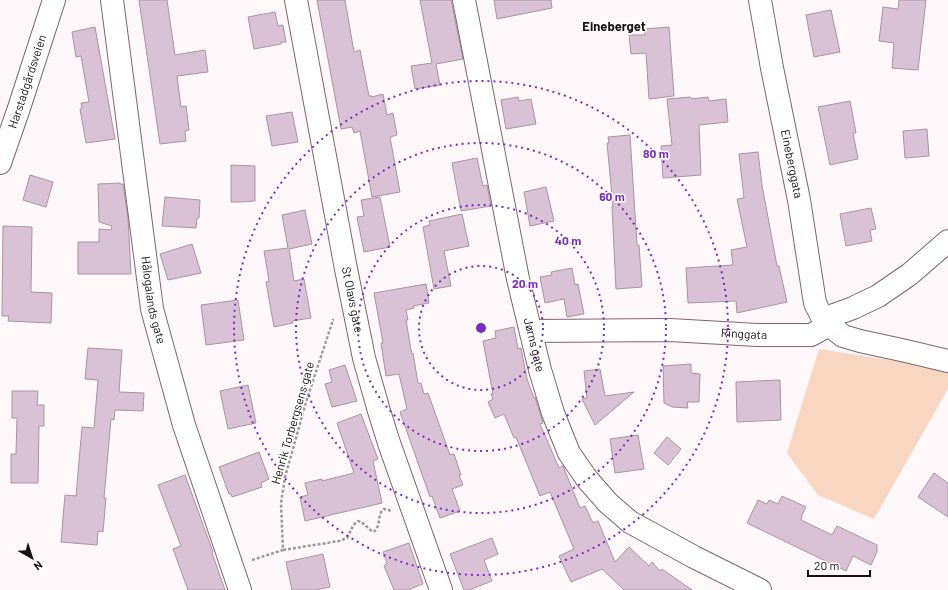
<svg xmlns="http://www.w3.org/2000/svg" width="948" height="590" font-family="Barlow,sans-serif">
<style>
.green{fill:#f8d6c1}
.building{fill:#d9c2d5;stroke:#a893a4}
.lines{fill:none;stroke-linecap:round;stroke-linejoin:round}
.minor-casing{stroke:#7f656c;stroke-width:24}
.path{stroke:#9f9799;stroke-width:2.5;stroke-dasharray:3 2;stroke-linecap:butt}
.minor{stroke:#fff;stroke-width:22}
.ring{fill:none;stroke:#7b2cbf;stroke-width:2;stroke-dasharray:2 4}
.labels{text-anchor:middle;stroke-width:3;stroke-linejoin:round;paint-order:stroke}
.street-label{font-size:12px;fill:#1a1013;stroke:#fff}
.neighbourhood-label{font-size:13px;font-weight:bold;fill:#1a1013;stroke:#fff}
.centre{fill:#7b2cbf;stroke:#fff;stroke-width:2}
.ring-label{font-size:12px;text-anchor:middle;font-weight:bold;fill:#7b2cbf;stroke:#fff;stroke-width:3;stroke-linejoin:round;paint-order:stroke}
</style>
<rect width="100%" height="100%" fill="#fff8fa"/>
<path class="green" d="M819,349l103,16 26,7v17l-74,130 -56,-24 -31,-42z"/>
<path class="building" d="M139,0h28l8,55 30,-5 3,22 -31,4 4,31 5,-1 3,24 -4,1 1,10 -26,3z
M317,0h28l9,52 6,-2 9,46h3v1l11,-3 4,21 6,-2 4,22 -7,2 10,55 -28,5 -12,-66 -6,2 -2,-6 -11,2z
M420,0h31l12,59 -27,5 4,21 -25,4 -4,-23 21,-3z
M494,0h57l1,8 -55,11z
M899,0h27l-8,70 -26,-2 2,-25 -15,-2 4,-34 15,2z
M831,10l9,42 -26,5 -8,-42z
M275,12l3,14 5,-1 3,17h-5v2l-27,5 -6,-32z
M95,27l20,112 -29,4 -6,-34 2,-1 -1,-5 8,-1 -8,-46 -5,1 -4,-25z
M669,27l5,69 -25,3 -3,-46 -15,1 -2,-19h16l-1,-6z
M518,97l1,4 12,-2 5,25 -30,5 -5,-29z
M690,97l1,2 17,-2 1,4 17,-2 2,23 -29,3 2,50 -38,3 -2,-32 11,-1 -5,-46z
M850,101l6,32h-3l5,26 -28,6 -12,-58z
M292,112l6,30 -26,4 -6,-30z
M927,129l2,27 -24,2 -2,-27z
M630,135l7,110h2l3,42 -26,2 -4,-82h1l-6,-64h2l-1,-6z
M758,152l4,33 15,81h2l8,36 -50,11 -1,-12 -48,2 -2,-35 47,-3 -2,-15 16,-3 -10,-48 7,-1 -5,-44z
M477,158l6,28 4,-1 4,21 -30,5 -9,-48z
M231,165l24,1v35l-13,1h-11z
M30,175l23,7 -7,25 -23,-7z
M120,183v1h3l5,34 3,56h-53v-32h21v-13l12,1 1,-4 -13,-4 -1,-38z
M546,187l8,34 -24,5 -6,-34z
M165,197l35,3 -1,18h-2l-1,10 -34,-2z
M380,197l10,50 -26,5 -7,-35 7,-1 -3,-16z
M871,208l5,21 -6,1 2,11 -26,5 -6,-32z
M305,210l7,34 -23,5 5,32 10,-2 7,39 -19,3 1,2 -19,4 -8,-45 3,-1 -5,-30 24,-3 -6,-33z
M462,214l7,32 -25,5 7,35 -17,3 -11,-62 7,-2 -1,-4z
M3,226l29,1 -1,65 21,1 -1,30 -43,-2 1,-5h-7z
M192,244l9,29 -33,7 -8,-26z
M572,268l3,17 3,-1 6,30 -17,3 -3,-18 -19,4 -5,-26 12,-2 -1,-3z
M426,284l3,19 -16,3 1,2 -8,2 2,10h-2l5,30 1,4 1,-1 5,30h3l3,11 4,-1 22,62 4,-1 7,21h-2l4,10 -11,4 8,22 -20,7 -8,-22 -2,1 -30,-85 7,-3 -8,-35 -13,2 -5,-33h2l-9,-50z
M238,300l6,40 -38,5 -5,-40z
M514,327l4,22 3,-1 6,31 7,19 1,-1 8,26 -3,1 19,44 4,-2 17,42 5,-2 8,17 5,-2 17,41 14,-15 20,19 3,-4 8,9 2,-2 30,21h-68l-22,-21 -31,13 -12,-26 15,-7 -24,-57 -10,4 -24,-59 -2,1 -10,-24 -9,4 -7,-16 5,-3 -2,-5h2l-10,-53 13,-3 -1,-7z
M88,348l34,2 -3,42 25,1 -1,18 -28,-1 -1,10 -3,-1 -7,79h2l-3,34 -5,-1 -1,14 -36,-3 4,-47 11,1 6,-69 12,1 4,-48 -13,-1z
M691,364v9l9,1 -1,28h-12l1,6 -16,-1 -8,-4 -1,-37z
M345,365l12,36 -25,6 -7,-23 7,-2 -3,-12z
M600,369l5,27 29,-4 -39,33 -13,-26 5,-1 -3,-27z
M780,380l1,40 -44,2 -1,-40z
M248,385l8,38 -28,6 -8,-38z
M12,391h26l-1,14h7v21h-5l-1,57h-27v-29h5l1,-36h-5z
M361,414l17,45 -5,2 9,42 -77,18 -5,-24 8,-2 -3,-12 17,-4v2l32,-8 -17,-50z
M638,435l6,34 -29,4 -5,-34z
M667,437l14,12 -13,16 -14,-12z
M259,452l10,27 -8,4 1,4 -30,10 -1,-3h-2l-10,-27z
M934,473l14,10v34l-30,-20z
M185,475l28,77 -1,1 13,37h-37l-15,-41 8,-3 -23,-61z
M782,496l24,11 -5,10 1,1 -1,2 31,15 5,-9 40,19v7l-6,13 -18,-9 -7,15 -99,-48 11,-23 9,4 2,-4 9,4z
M492,538l6,16 -14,6 8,21 -23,9h-5l-14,-36z
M409,543l14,41 -15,6h-14l-10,-24 3,-3 -4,-11z
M323,554l7,33 -14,3h-24l-6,-28z"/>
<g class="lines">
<g class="minor-casing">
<g id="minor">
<path id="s1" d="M112,0l40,309 32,116 56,165"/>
<path id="s2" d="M296,0l50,269 18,89 15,53 10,32 52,147"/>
<path id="s3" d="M464,0l54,279 22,91 13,43 16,40 18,26 21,24 22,19 64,35 66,33"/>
<path id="s4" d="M760,0l12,68 27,132 16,103 8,16 6,6"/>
<path id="s5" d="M0,163l19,-55 35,-108"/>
<path d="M823,319l30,-11 25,-12 32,-22 38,-33"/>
<path id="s6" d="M531,331l139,-1 87,5h54l18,-10 14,11 17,5 46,10 42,10"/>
</g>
</g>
<path class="path" d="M283,550l56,-9 8,-3c4,-7 5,-13 11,-17 7,2 9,7 15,11 9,-5 3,-17 11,-23l5,1 2,2
M252,560l31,-10 -2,-47 4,-26 21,-75 27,-82h1"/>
<use href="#minor" class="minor"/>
</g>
<g class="ring">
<circle cx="481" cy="328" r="62"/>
<circle cx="481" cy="328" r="123"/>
<circle cx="481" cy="328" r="185"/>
<circle cx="481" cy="328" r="247"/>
</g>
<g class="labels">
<g class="street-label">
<text dy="4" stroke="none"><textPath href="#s5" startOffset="86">Harstadgårdsveien</textPath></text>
<text dy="4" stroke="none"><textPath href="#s4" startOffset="167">Eineberggata</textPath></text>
<text dy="4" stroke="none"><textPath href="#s2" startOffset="305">St Olavs gate</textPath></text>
<text dy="4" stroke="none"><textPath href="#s1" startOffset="303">Hålogalands gate</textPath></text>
<text dy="4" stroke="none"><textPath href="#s6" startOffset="213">Ringgata</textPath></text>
<text dy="4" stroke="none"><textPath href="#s3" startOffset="352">Jørns gate</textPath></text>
<text transform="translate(293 423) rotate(-74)" y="4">Henrik Torbergsens gate</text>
</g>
<g class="neighbourhood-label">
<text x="614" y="31">Eineberget</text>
</g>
</g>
<circle cx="481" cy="328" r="6" class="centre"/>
<g class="ring-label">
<text x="656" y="158">80 m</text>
<text x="612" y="201">60 m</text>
<text x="568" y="245">40 m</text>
<text x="525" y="288">20 m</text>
</g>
<g transform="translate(32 558) rotate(141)" stroke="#ffffff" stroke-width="3" paint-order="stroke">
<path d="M0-3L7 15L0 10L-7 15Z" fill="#1a1013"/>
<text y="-6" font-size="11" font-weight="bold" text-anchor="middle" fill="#1a1013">N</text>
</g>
<path d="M808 570v6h62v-6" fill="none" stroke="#1a1013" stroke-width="2"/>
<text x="814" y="570" font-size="12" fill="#1a1013" stroke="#ffffff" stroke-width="3" paint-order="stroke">20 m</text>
</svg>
